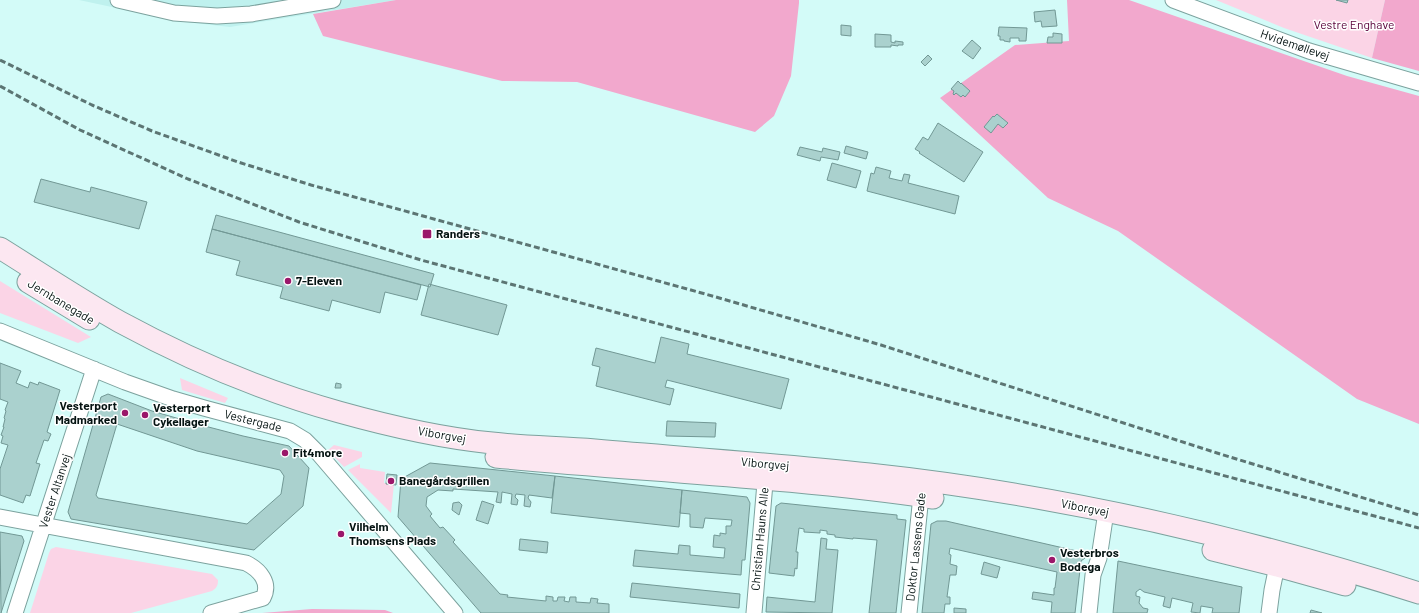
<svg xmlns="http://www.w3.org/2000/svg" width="1419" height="613" font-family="Barlow,sans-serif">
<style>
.built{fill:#bff1ee}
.green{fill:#fbd4e6}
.forest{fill:#f2a8cd}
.building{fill:#aad1ce;stroke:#729895;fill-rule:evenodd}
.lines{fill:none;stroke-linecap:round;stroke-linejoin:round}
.street-casing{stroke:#7ca29e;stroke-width:17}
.secondary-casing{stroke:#7ca29e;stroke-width:23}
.street{stroke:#fff;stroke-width:15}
.secondary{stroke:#fce7f1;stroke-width:21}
.rail{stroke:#5c7573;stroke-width:3;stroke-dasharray:6 3;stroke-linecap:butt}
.poi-dot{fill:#9b176a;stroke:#fff;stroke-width:1.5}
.labels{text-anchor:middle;stroke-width:3;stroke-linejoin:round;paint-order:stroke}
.park-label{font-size:12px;fill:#59003a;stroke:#fff}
.street-label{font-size:12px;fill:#051312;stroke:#fff}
.poi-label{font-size:12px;font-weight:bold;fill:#051312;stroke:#fff;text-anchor:start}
</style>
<rect width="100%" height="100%" fill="#d3fbf8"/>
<path class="built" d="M79,0h317l-166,27 -53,-6z"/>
<path class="green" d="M1216,0h169l-13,58 -88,-30z
M0,281l91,56 -13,6 -78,-30z
M180,378l48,20 -3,5 -43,-13z
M334,445l28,7v5l-18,10 -16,-17z
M360,464v4l25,4 -1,11 10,1 -3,29 -43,-43z
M56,547l156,27 6,6c0,5 -1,8 -6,11l-81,22h-101l19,-60 2,-4z"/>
<path class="forest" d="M396,0h403v3l-8,73 -17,40 -19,16 -178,-50 -75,-1 -179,-45 -10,-22z
M1067,0h62l218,76 72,20v328l-62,-25 -239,-168 -70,-33 -108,-100 75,-53 54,-4z
M1385,0h34v71l-47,-13z
M312,609l73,1 8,3h-131z"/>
<path class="building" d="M1336,0h12l-1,3z
M1055,10l2,16 -15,1 -1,-6 -6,1 -1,-10z
M841,25l10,1v10l-10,-1z
M999,27l28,1 -1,13h-7v-3h-9v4l-6,-1v-1h-4v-4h-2z
M1053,33l9,1v9h-15l1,-6h5z
M875,34l16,1v7l4,1v-2l8,1v3h-5v1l-7,-1v2h-16z
M972,40l9,8 -8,11 -11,-8z
M928,55l4,4 -7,7 -4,-4z
M958,81l3,3v-1l9,8 -5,6 -2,-2 -2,2 -5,-4 -2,2 -1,-1 1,-3 -3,-2z
M997,114l11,9 -5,5 -5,-4 -7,9 -7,-6 9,-11 1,1z
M938,123l45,29 -19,30 -45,-29 1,-1 -5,-3 8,-12 5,3z
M846,146l22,6 -2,7 -22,-6z
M800,147l22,5 1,-4 17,4 -2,8 -17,-3 -1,4 -23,-6z
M832,163l29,8 -5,17 -29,-8z
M876,167l15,4 -2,7 13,3 2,-7 6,1 -2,8 51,13 -4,18 -88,-23 4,-18 3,1z
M41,179l49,13 1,-5 56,15 -8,27 -105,-27z
M216,215l218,59 -4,13 -218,-58z
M212,229l209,56 -4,15 -32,-8 -5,21 -48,-13 -3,11 -49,-13 3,-11 -47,-12 4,-14 -34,-9z
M429,284l78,21 -9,30 -77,-20z
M661,337l28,7 -2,10 102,25 -8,30 -114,-29 -2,7 9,2 -4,16 -74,-19 4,-19 -8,-2 4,-17 59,15z
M0,363l21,8 -5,12 12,5 2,-6 8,3 1,-3 21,8 -13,42 4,2 -3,7 -4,-1 -8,23 4,1 -10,32 -4,-1 -3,8 -23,-8v-26l8,-24 -7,-2 2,-7 -2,-1 3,-8h-1l2,-8 -1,-1 2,-7 -1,-1 3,-8 -8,-3z
M336,383l5,1v4h-6z
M108,394l44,17 45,13 46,12 46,10 20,22 -6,38 -49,44 -183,-31 -3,-7 33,-115zM117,424l80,27 83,19 4,6 -3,18 -34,30 -149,-26 -2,-3z
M667,421l49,2 -1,14 -49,-1z
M430,463l125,13 -3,22 -23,-3 -1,3 3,4 -1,5 -6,-1 1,-11 -9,-1 -1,3 3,3 -1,5 -6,-1 1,-10 -10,-2 -1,11 -5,-1 2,-10 -45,-3v2l-15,-1 -11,7 -1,9 6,8 -2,2 10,12 3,-1 12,13 -2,2 47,52 8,1 -1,2 39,4v-5l7,1v4h4l1,-4h7l-1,4 5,1 1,-5h6v5l14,1 1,-5 7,1 -1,4 12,1v9h-128l-83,-96 3,-38z
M387,474l10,1 -1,10 -10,-1z
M555,476l127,14 -3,37 -128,-14z
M682,490l65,7 3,6 -5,57h-3l-1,15 -108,-9 2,-16 43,4 1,-9 11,1v9l34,3 1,-10 -12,-1 1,-12 6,1v-3l6,1v-8h5l1,-6 -27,-2 -2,10 -13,-1v-13l-10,-1z
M482,501l12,4 -6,19 -12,-4z
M459,502l3,3 -3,10 -7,-5 1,-7z
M781,503l116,12v4l9,1 -10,93h-27l8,-73 -24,-2v1l-18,-2v-2l-8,-1v-3l-7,-1v3l-16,-1v-3l-5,-1 -3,24h2l-1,17 -2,-1 -1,8 -25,-3 7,-67z
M937,521h9l135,31 4,6 -4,3 -6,52h-24l1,-11 -20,-3 1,-7 21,3v-7h1l2,-16 -107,-24 -1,6 2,1 -1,9 7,2 -1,9h-6l-3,22h3v7h-5l-1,9h-22l9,-89z
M0,532l22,4 2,5 -23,72z
M821,538l6,1 -1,10 12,1 -6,63 -66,-1 1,-15 48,5z
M520,539l28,3 -1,11 -28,-3z
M1118,561l124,26 -3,26h-27l1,-5 -12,-2 -1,7 -9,-1 2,-9 -21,-5 -2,10 -7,-2 2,-9 -21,-5 -4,-3 -4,3v4l4,1 -1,6 4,5 5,1 -1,4h-34z
M984,562l16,5 -3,11 -16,-4z
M632,583l108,11 -1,14 -109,-11z
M954,608l12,1v4h-12z
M1311,610l11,3h-12z"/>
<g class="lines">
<g class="street-casing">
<path id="street" d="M118,0l56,13 43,3 34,-2 82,-14
M1173,0l136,51 110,32
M0,331l125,51 48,17 31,9 86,23 15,9 14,14 136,159
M0,517l246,46c14,7 25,20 17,35l-52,15
M15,613l79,-244
M754,613l12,-142
M909,613l13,-127
M1089,613l4,-38 6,-17 7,-46
M1269,613l3,-23 7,-34"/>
</g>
<g class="secondary-casing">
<path id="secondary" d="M0,248c40,25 79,51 120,74 70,38 143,69 219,90 50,14 102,26 153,31 34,4 69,4 103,7 92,8 183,14 274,24 186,20 371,62 550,119
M28,282l61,37
M496,457c146,14 292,20 437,41
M1213,550l64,16 68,19"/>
</g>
<use href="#street" class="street"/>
<use href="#secondary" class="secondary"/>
<path class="rail" d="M0,60l92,45 60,26 86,31 73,23 405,112 165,48 336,108 202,62
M0,86l80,44 108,49 111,43 122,38 998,268"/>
</g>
<g class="poi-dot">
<rect x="422" y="229" width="10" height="10" rx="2"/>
<circle cx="288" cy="281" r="4"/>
<circle cx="125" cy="413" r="4"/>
<circle cx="145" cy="415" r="4"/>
<circle cx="285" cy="453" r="4"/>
<circle cx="391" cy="481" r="4"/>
<circle cx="341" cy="534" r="4"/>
<circle cx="1052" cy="560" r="4"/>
</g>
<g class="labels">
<g class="park-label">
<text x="1354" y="29">Vestre Enghave</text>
</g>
<g class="street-label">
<text transform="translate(1295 45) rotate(19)" y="4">Hvidemøllevej</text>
<text transform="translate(61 302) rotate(31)" y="4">Jernbanegade</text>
<text transform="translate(253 421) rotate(14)" y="4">Vestergade</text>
<text transform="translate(442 435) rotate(10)" y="4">Viborgvej</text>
<text transform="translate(765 464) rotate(5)" y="4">Viborgvej</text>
<text transform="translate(55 491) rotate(-72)" y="4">Vester Altanvej</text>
<text transform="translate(1085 508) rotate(11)" y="4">Viborgvej</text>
<text transform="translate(760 539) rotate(-85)" y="4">Christian Hauns Alle</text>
<text transform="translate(916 547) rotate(-84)" y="4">Doktor Lassens Gade</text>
</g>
<g class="poi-label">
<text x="436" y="238">Randers</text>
<text x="296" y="285">7-Eleven</text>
<text x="117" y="410" text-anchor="end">Vesterport<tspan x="117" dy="14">Madmarked</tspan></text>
<text x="153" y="412">Vesterport<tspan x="153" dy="14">Cykellager</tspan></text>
<text x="293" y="457">Fit4more</text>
<text x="399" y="485">Banegårdsgrillen</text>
<text x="349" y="531">Vilhelm<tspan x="349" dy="14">Thomsens Plads</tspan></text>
<text x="1060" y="557">Vesterbros<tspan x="1060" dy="14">Bodega</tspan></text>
</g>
</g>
</svg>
